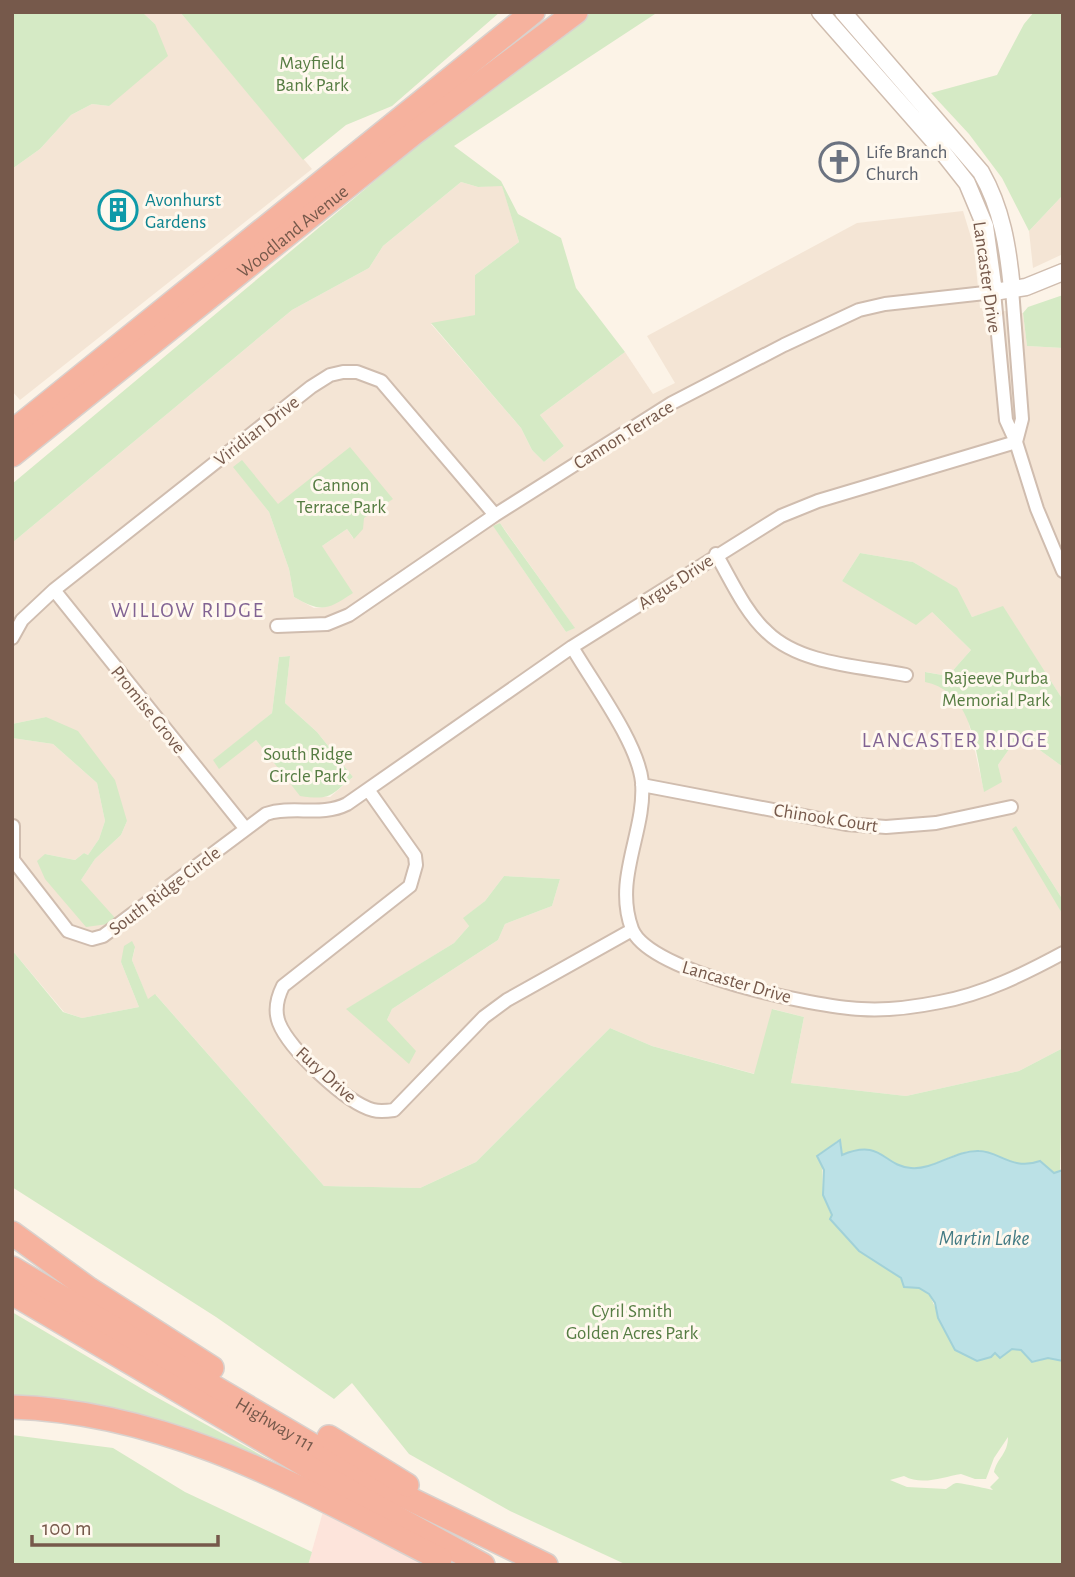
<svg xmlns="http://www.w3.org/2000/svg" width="1075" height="1577" font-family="'Alegreya Sans',sans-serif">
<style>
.residential{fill:#f4e5d5;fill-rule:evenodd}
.commercial{fill:#fde4db}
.green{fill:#d5eac5;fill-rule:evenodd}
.water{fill:#bbe1e6;stroke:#a1d1d8;stroke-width:2}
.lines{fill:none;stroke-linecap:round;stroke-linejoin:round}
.minor-casing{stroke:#d0bdaf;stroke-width:16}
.tertiary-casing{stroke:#d0bdaf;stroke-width:19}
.motorway-casing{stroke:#d9d1cd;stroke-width:26}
.minor{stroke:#fff;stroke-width:12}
.tertiary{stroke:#fff;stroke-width:16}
.motorway{stroke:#f6b29e;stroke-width:23}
.labels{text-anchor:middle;stroke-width:6;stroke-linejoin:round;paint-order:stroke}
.park-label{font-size:19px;fill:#557c42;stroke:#fff8ee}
.worship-label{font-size:19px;fill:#5b616d;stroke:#fff8ee;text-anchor:start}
.culture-label{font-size:19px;fill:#0d838f;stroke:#fff8ee;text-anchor:start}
.street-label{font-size:19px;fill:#76594b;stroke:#fff8ee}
.neighbourhood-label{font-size:21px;letter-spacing:2px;fill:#816393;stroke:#fff8ee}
.water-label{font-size:21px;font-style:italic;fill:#427a83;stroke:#fff8ee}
</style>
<rect width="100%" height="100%" fill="#fcf3e7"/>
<path class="residential" d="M142,12h38l132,157 -292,231 -8,-9v-222l28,-20 31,-34 21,-11 17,2 46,-82z
M461,182l17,5 24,-2 17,57 -44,33 1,40 -45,9 90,104 11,22 12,12 20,-16 -24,-31 85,-63 28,42 22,-11 -28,-47 210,-113 106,-12 11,36 6,61 43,5 4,33 36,2v352l-60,-93 -31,10 -16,-29 -43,-26 -53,-9 -18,28 90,31 39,38 -23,26 -22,-4v9l18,5 22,25 18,80 17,-9 -3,-17 21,-30 44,32v133l-47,-74 47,89v133l-44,23 -113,25 -115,-13 13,-66 -31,-8 -18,65 -103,-28 -42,-18 -134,134 -56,26 -96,-2 -168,-191 -8,5 -16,-40 3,-12 -14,14 18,45 -57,11 -18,-6 -52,-62v-212l41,6 44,39 8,38 -6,18 -11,16 -4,-2 -9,7 -30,-6 36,26 14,-21 26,-24 6,-14 -81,-104 -34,7v-181l280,-233 77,-42 14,-22zM242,461l36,44 114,-6 -29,19 -10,20 -6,-9 -25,17 5,61 -13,1 -20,-11 -5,-28 -20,-57 -35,-45zM500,523l74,104v1l-8,4 -72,-105zM290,656l-5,47 32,29 36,45 -23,20 -30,-2 -44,-55 -43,21 59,-48 7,-56zM504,876l56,3 -8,27 -47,18 -7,16 -106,69 -5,11 -40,-11 107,-66 15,-17 -5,-8 21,-17z
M1063,195v59l-30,14 -4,-37z"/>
<path class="commercial" d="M333,1476l167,89h-192z"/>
<path class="green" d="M12,12h130l13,12 13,32 -59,50 -17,-2 -21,11 -31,34 -28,20z
M180,12h320l-108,94 -46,19 -43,35z
M592,12h66l-204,134 47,35 17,33 43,24 15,50 49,64 -85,63 24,31 -20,16 -12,-12 -11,-22 -90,-105 44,-8v-40l44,-33 -17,-56 -24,1 -17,-5 -78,64 -14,22 -77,42 -280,233v-59l431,-360z
M1034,12h29v183l-34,36 -27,-53 -33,-44 -38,-41 66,-18 27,-51z
M1063,295v53l-36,-2 -4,-33 5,-6z
M350,447l43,52 -29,19 -1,11 -9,10 -7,-10 -25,17 31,47c-26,17 -31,20 -59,4l-5,-28 -20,-57 -36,-45 9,-7 36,44z
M500,523l6,9 69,96 -9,4 -73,-106z
M860,553l53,9 44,26 15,29 31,-11 60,94v67l-44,-32 -21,30 4,17 -18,10c-9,-41 -10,-100 -59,-110v-10l23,4 23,-26 -39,-38 -16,13 -74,-44z
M290,656l-5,47 32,29 36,45c-22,17 -20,24 -53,19l-44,-56 -37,29 -6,-9 59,-47 7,-56z
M46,717l32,14 37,49 12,41 -6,14 -26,24 -14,21 35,39 -8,5 -22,3 -41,-48 -8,-18 8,-7 30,6 9,-7 4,2 11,-16 6,-18 -8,-38 -44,-39 -41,-6v-14z
M1016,826l47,74v15l-51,-86z
M504,876l56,3 -8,27 -47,18 -7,16 -106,69 -5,11 29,31 -7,13 -63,-55 108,-66 15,-17 -6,-8 22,-17z
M132,941l3,6 -3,13 16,39 7,-5 169,192 96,2 56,-26 134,-134 42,18 102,28 18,-65 32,8 -13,66 115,13 113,-25 44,-23 -3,124h-8l-15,-11c-14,11 -36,-5 -51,-9 -27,-7 -49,17 -74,16 -27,-1 -31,-30 -70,-13l-1,-12 -4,-2 -15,12 1,42 9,22 -2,2 29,32 42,27 3,9 15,1 10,6 26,56 22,11 15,-4 3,-4h12l5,-4 9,1 13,12 15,-4 14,3v204h-436l-117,-54 -101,-57 -57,-71 -18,16 -118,-82 -204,-130v-237l51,62 19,6 57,-11 -18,-45 3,-16zM1008,1437c0,17 -11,21 -14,35l5,6 -9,9 3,3c-4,-1 -35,-8 -37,-7 -4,1 -6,4 -10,6l-39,-2 -17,-7 14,-4c18,10 39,1 57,-2l14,5h11l8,-21z
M12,1312l137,81 166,92 -303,-83z
M12,1435l101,13 72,44 127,60 -4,13h-296z"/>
<path class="water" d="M840,1140l2,15c40,-17 41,11 69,13 23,2 44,-18 68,-17 20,0 33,20 61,10l14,12 9,-3v191l-15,-3 -16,4 -11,-12 -9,-1 -12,9 -5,-5 -4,4 -14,4 -22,-11 -17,-32 -3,-15 -6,-9 -10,-6 -15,-1 -3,-9 -42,-27 -29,-32 2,-4 -9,-20 1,-25 -7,-14z"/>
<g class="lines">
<g class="minor-casing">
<path id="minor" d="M1012,289l10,130 -6,23
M716,554c15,26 29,58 51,78 34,33 94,34 139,43
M54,590l191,238
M277,626l50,-2 22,-9 146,-100 177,-112 112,-58 75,-35 26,-6 109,-12 12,128 10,22 21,67 26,62
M12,638l10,-18 32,-30 257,-203 19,-12 13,-3h14l24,9 114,134
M572,647c21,36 66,96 70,135 4,50 -29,96 -10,147 17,44 184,78 229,80 27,2 54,-2 79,-7 44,-8 84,-28 123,-49
M642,785l204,39 40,3 50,-4 75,-16
M369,791l46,65 1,9 -6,21 -127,100c-6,12 -9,24 -4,37 10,26 67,80 94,87 7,2 14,1 21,0l90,-93 23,-17 125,-70
M13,826v34l55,71 24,8 11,-3 163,-122c27,-9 55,3 81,-10l225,-157 209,-131 37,-15 198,-59"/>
</g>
<g class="tertiary-casing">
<path id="tertiary" d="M820,12l117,133 30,38 18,43 9,66 32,-5 37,-15
M843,12l138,160c21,37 27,75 31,117"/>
</g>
<g class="motorway-casing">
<g id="motorway">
<path d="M12,432l521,-420"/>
<path id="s1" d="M12,455l402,-322 162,-121"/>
<path d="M12,1233l77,56 123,79"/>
<path id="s2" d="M12,1268l361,213 173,84"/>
<path d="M12,1293l351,206 120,66"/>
<path d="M12,1407c158,5 291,82 428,152"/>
<path d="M329,1437l78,48"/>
</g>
</g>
<use href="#minor" class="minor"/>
<use href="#tertiary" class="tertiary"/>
<use href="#motorway" class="motorway"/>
</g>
<defs>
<g id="church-ring" transform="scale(2.0125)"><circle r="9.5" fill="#fff8ee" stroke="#6b7280" stroke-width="1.5"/><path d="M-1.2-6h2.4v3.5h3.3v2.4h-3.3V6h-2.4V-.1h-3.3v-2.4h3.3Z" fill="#6b7280"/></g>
<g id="building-ring" transform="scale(2.0125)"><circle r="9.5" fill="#fff8ee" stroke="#0f9aa8" stroke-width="1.5"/><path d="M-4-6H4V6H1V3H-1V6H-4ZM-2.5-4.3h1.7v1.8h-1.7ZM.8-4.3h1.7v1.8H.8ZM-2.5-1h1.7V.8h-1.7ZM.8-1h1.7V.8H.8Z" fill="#0f9aa8"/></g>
</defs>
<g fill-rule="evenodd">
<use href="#church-ring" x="839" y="162"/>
<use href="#building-ring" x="118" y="210"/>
</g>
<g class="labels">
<g class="park-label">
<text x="312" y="69">Mayfield<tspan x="312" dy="22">Bank Park</tspan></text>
<text x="341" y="491">Cannon<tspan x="341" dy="22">Terrace Park</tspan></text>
<text x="996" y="684">Rajeeve Purba<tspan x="996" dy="22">Memorial Park</tspan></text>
<text x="308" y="760">South Ridge<tspan x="308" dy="22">Circle Park</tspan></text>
<text x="632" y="1317">Cyril Smith<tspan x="632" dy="22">Golden Acres Park</tspan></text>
</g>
<g class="worship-label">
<text x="866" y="158">Life Branch<tspan x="866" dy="22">Church</tspan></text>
</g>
<g class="culture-label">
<text x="145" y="206">Avonhurst<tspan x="145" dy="22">Gardens</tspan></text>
</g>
<g class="street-label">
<text dy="7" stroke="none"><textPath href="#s1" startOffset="359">Woodland Avenue</textPath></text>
<text transform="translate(988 277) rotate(82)" y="7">Lancaster Drive</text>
<text transform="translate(256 430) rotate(-38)" y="7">Viridian Drive</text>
<text transform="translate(623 434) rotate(-32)" y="7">Cannon Terrace</text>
<text transform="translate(675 581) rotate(-33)" y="7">Argus Drive</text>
<text transform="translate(149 709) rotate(51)" y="7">Promise Grove</text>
<text transform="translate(826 817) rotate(9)" y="7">Chinook Court</text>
<text transform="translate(164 890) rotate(-37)" y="7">South Ridge Circle</text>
<text transform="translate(737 981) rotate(16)" y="7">Lancaster Drive</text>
<text transform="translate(327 1074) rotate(42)" y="7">Fury Drive</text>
<text dy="7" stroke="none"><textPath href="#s2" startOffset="306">Highway 111</textPath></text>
</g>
<g class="neighbourhood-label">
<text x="188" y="617">WILLOW RIDGE</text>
<text x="955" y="747">LANCASTER RIDGE</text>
</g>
<g class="water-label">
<text x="984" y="1245">Martin Lake</text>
</g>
</g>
<rect width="1075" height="1577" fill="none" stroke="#76594b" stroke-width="28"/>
<path d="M32 1535v10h186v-10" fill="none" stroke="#76594b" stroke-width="3.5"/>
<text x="42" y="1535" font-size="21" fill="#76594b" stroke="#fff8ee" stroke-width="5" paint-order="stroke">100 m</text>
</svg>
